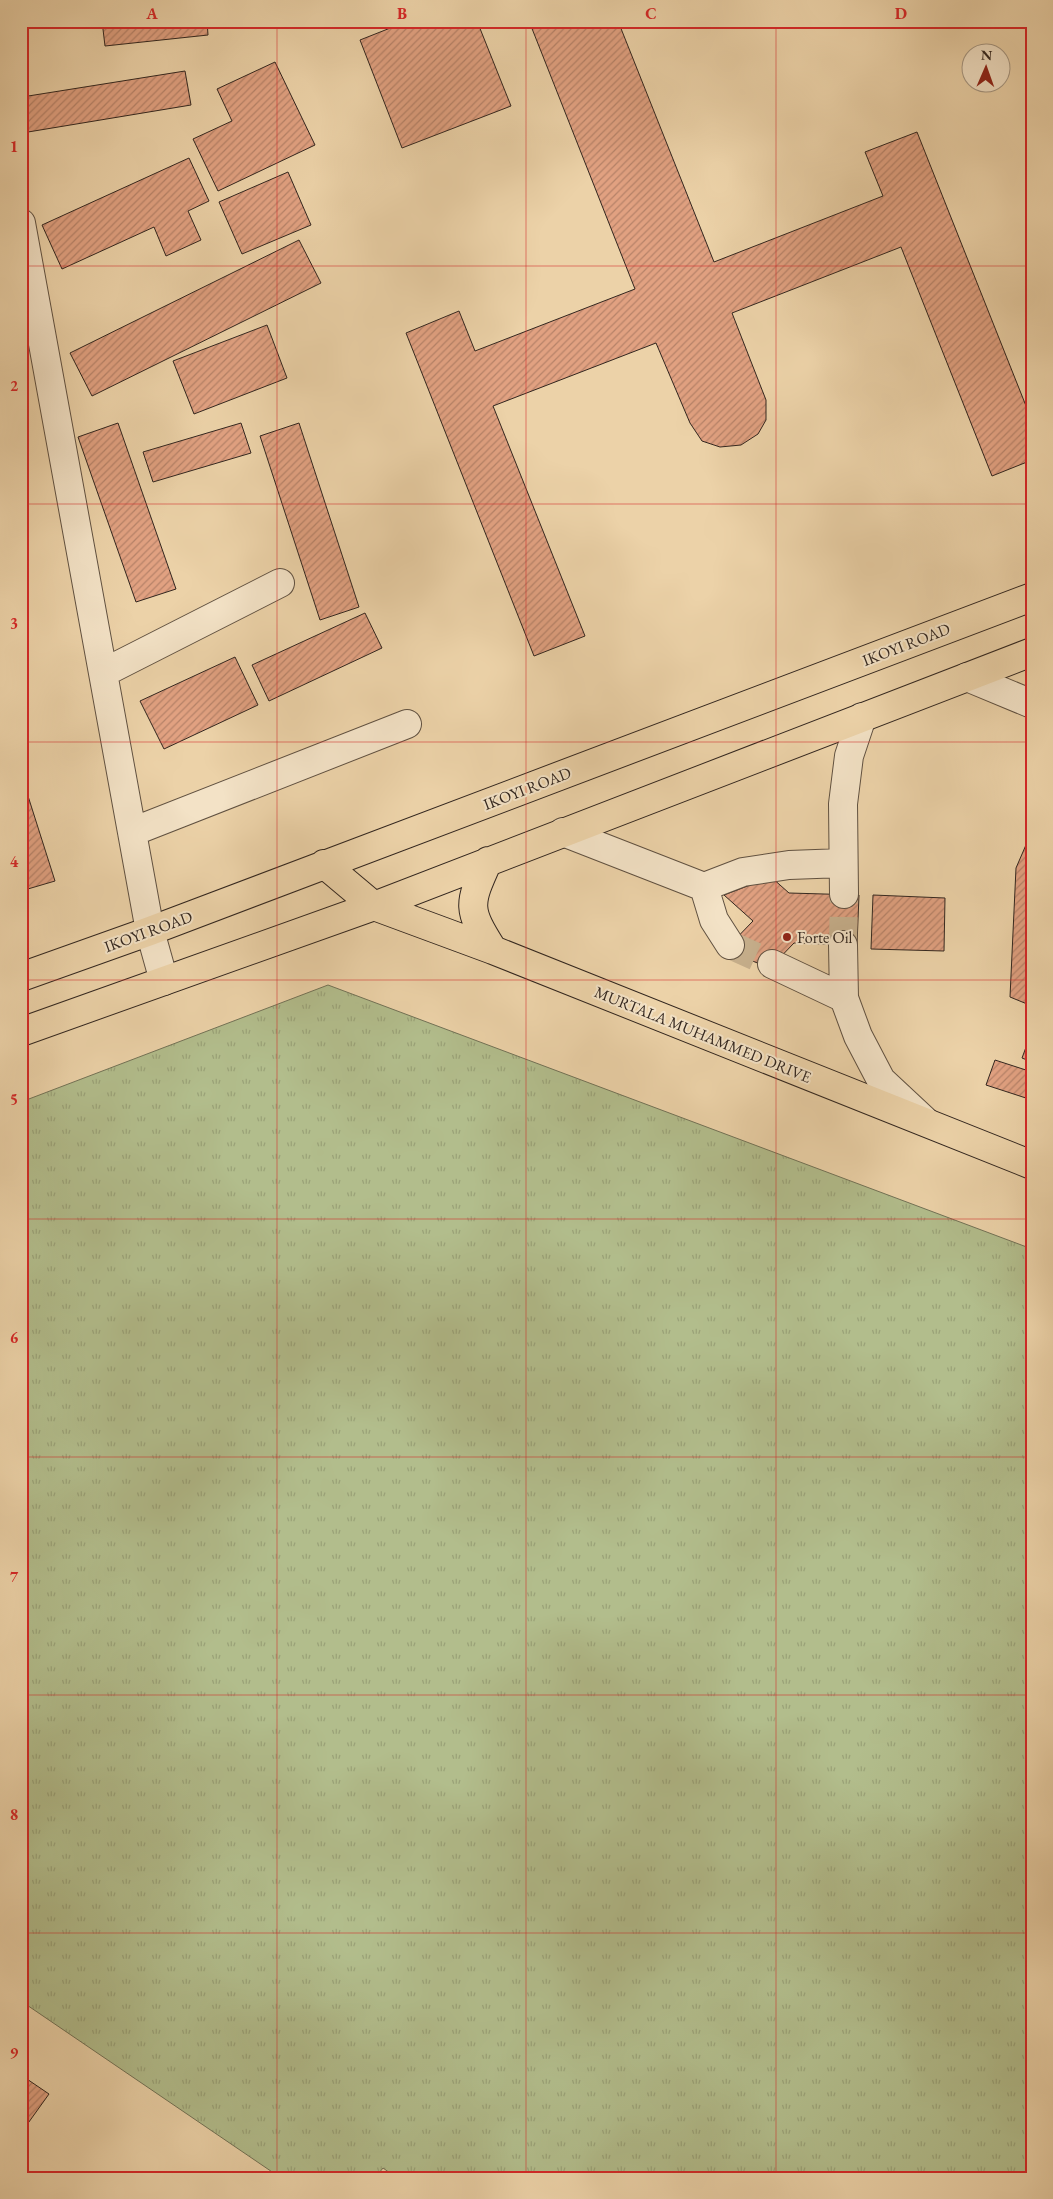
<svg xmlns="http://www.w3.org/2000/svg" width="1053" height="2199" font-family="'EB Garamond',serif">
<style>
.grass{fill:url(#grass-tufts);stroke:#727256}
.building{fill:url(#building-hatch);stroke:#32261f}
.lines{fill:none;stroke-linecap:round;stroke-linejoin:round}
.minor-tunnel{stroke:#c7b08d;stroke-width:28;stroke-dasharray:28 14;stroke-linecap:butt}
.minor-casing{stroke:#605141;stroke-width:30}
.major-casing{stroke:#32261f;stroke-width:30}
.minor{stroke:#f3e2c6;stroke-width:28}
.major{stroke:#ecd2a8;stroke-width:28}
.grid{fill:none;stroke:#d62828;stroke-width:1;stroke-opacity:0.55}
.poi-dot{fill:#8f2418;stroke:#f3e2c6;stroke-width:2}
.labels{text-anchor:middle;stroke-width:4;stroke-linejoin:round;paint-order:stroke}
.street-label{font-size:16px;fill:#32261f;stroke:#f3e2c6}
.poi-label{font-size:16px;fill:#32261f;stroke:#f3e2c6;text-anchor:start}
.neatline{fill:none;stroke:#d62828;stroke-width:2}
.grid-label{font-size:16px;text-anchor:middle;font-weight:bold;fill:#d62828}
</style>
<defs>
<pattern id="grass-tufts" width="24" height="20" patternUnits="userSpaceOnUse" patternTransform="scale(1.25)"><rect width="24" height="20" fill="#b2bd8c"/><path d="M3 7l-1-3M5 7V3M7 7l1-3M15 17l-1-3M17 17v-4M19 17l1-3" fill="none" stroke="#9aa278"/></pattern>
<pattern id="building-hatch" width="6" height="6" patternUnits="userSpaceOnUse" patternTransform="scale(1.25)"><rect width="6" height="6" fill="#e1a181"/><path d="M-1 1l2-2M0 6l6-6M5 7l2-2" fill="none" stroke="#b78369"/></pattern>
</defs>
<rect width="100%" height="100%" fill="#ecd2a8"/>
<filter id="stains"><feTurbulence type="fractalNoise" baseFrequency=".004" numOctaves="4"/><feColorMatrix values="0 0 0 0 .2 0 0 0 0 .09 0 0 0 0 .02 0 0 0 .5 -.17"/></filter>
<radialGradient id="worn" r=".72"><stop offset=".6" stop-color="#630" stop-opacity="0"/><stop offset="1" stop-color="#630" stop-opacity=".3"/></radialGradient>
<path class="grass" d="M328,985l704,264v929h-635l-14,-10 -8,10h-94l-260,-177v-899z"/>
<path class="building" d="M102,21h105l1,14 -103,11z
M408,21h69l34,85 -109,42 -42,-108z
M529,21h89l96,241 169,-66 -18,-44 52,-20 115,289v39l-40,16 -91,-229 -169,66 34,87v20l-8,14 -17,11 -21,2 -18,-6 -12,-18 -34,-80 -163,63 92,230 -51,20 -128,-323 53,-22 16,40 160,-62z
M275,62l40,83 -97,46 -25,-52 39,-18 -15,-32z
M185,71l6,34 -163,27 -6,-35z
M189,158l20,43 -21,10 13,29 -35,16 -12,-29 -92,42 -20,-44z
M288,172l23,53 -69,29 -23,-52z
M299,240l22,43 -229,113 -22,-43z
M267,325l20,53 -93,36 -21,-53z
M118,423l58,166 -40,13 -58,-165z
M241,423l10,30 -98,29 -10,-30z
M299,423l60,184 -39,13 -60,-184z
M365,613l17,35 -113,53 -17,-36z
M235,657l23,48 -94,44 -24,-48z
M21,774l34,107 -34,10z
M1032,831v175l-22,-9 6,-129z
M771,877l18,16 70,2 -2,50 -63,-2 -24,25 -45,-18 28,-29 -29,-26z
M873,895l72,3 -1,53 -73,-2z
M1032,1031v31l-10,-4z
M995,1060l37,12v28l-46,-15z
M21,2075l28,19 -28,39z"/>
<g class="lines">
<path class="minor-tunnel" d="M730,945l42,19
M843,945l1,-51"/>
<g class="minor-casing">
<path id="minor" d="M21,223l129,708 14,50
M103,673l177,-90
M967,677l65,27
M132,832l275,-108
M563,832l141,55 10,33 16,25
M704,887l39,-15 46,-7 54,-2
M844,894l-1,-90 6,-48 13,-39
M843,945l1,53 14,38 23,44 45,42
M772,964l72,34"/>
</g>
<g class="major-casing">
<path id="major" d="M488,861c-20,44 -21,48 5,89
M324,864l50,42 119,44 539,215
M21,977l129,-46 882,-334
M21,1032l353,-126 658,-254"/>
</g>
<use href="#minor" class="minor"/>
<use href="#major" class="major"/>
</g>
<path class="grid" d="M277,21v2157M526,21v2157M776,21v2157M21,266h1011M21,504h1011M21,742h1011M21,980h1011M21,1219h1011M21,1457h1011M21,1695h1011M21,1933h1011"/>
<circle class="poi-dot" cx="787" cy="937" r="5"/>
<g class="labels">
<g class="street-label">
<text transform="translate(906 644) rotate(-21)" y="6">IKOYI ROAD</text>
<text transform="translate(527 788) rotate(-21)" y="6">IKOYI ROAD</text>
<text transform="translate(148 931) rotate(-20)" y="6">IKOYI ROAD</text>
<text transform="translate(703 1034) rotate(22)" y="6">MURTALA MUHAMMED DRIVE</text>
</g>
<g class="poi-label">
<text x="797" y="943">Forte Oil</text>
</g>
</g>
<rect width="1053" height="2199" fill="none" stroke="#ecd2a8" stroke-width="55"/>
<g transform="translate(986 68) rotate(2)"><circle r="24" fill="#f3e2c6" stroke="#a69783"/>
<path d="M0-4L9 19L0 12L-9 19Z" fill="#8f2418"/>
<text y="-8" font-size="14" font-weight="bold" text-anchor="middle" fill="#32261f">N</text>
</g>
<rect x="28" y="28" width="998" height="2144" class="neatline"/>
<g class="grid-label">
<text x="152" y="19">A</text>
<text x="402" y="19">B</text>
<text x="651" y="19">C</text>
<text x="901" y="19">D</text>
<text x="14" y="152">1</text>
<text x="14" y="391">2</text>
<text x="14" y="629">3</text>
<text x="14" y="867">4</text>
<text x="14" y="1105">5</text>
<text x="14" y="1343">6</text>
<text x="14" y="1582">7</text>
<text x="14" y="1820">8</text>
<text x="14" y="2058">9</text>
</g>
<rect width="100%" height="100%" filter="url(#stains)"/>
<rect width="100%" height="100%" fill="url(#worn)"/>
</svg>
